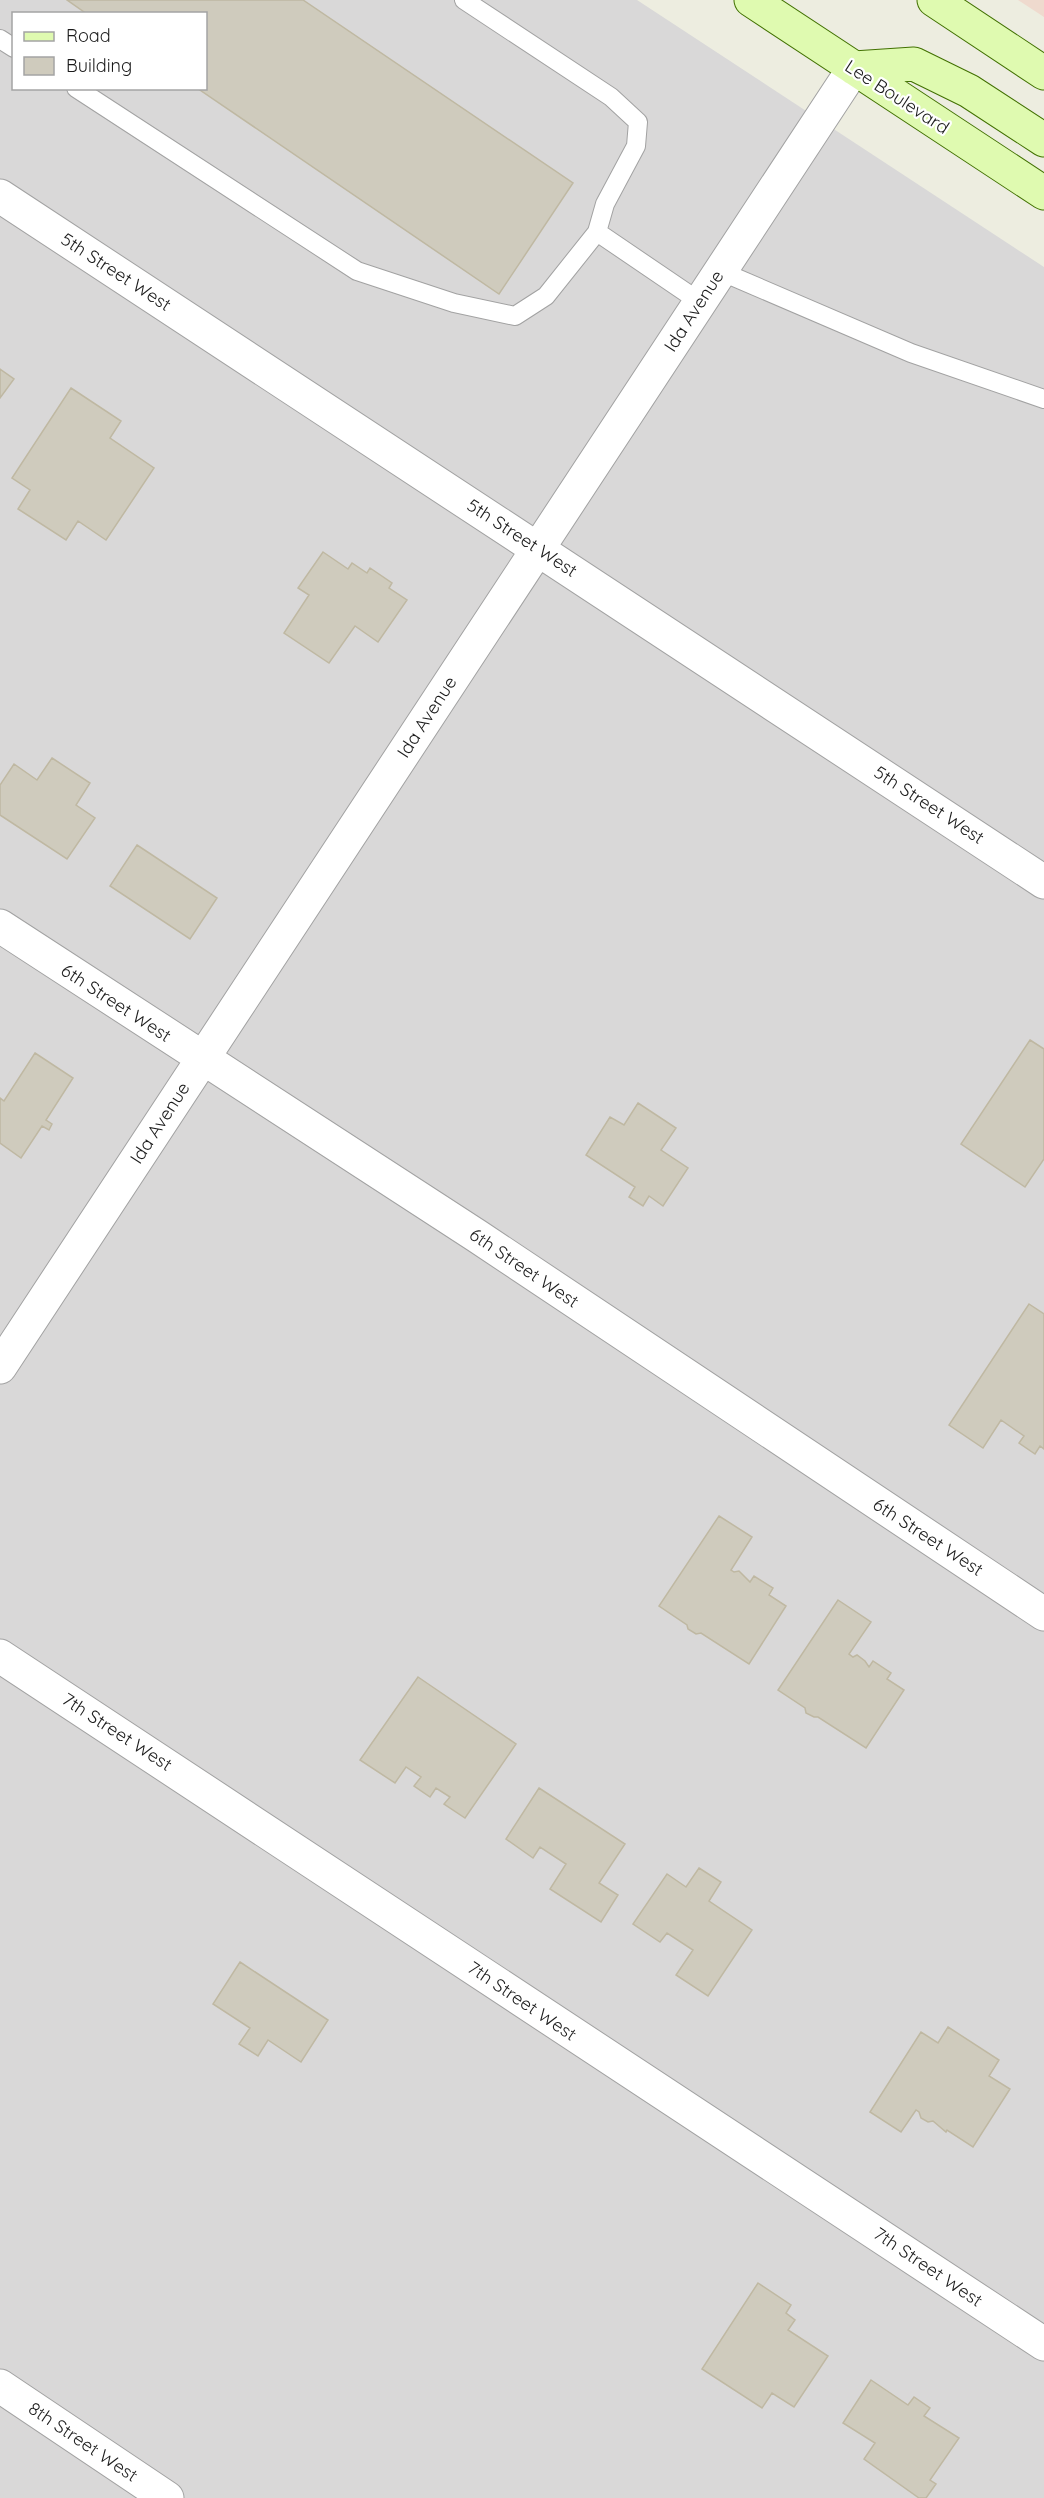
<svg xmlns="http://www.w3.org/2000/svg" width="1044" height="2498" font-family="Quicksand,sans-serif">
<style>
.residential{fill:#d9d8d8;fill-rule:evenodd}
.commercial{fill:#efdace}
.building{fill:#cfcbbd;stroke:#bfb8a2;stroke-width:1.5}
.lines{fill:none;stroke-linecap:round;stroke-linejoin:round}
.lane-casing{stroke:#a2a2a2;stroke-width:20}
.street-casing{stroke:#a2a2a2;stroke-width:35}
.secondary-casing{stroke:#427102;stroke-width:35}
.lane{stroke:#fff;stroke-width:18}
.street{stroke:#fff;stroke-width:33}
.secondary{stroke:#dffab0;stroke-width:33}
.labels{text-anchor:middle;stroke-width:4.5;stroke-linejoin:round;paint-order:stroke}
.street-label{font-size:18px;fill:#1b1b1b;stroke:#fff}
</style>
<rect width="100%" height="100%" fill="#edede0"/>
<path class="residential" d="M0,0h637l407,267v2231h-1044zM14,14h192v74h-192z"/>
<path class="commercial" d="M1018,0h26v17z"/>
<path class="building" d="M67,0h236l270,183 -74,111 -302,-206h9v-74h-119z
M0,369l14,10 -14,19z
M71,388l50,33 -11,17 44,30 -48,72 -28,-19 -12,19 -48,-31 12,-19 -18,-12z
M323,552l25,17 4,-6 15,10 3,-5 22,15 -3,5 18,12 -29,42 -23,-16 -26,37 -45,-30 25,-38 -11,-7z
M52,758l38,25 -14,22 19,13 -28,41 -67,-44v-30l14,-21 23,16z
M137,845l80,53 -27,41 -80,-53z
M1030,1040l14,9v110l-19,28 -64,-43z
M35,1053l38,25 -27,42 6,4 -3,6 -7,-4 -21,32 -21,-15v-45l4,3z
M638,1103l38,25 -15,22 27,18 -25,38 -14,-10 -6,10 -14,-9 6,-10 -49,-32 24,-38 14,8z
M1029,1304l15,10v135l-4,-3 -5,8 -16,-11 5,-7 -23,-16 -18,28 -34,-23z
M719,1516l33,21 -21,33 3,2 5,-1 11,11 4,-6 19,12 -4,7 17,11 -37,58 -48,-31 -5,1 -8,-5 -1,-4 -28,-19z
M838,1600l33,22 -22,32 4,3 4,-2 8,6 4,6 4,-6 18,12 -4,6 17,11 -38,58 -48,-31h-4l-8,-4 -1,-5 -27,-18z
M418,1677l98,67 -51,74 -21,-14 6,-7 -14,-9 -6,9 -16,-11 7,-9 -15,-10 -11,16 -35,-23z
M539,1788l86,56 -26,39 19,12 -17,27 -51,-33 16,-25 -26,-17 -7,11 -27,-19z
M699,1868l22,14 -12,19 43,29 -44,66 -32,-21 17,-25 -26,-17 -7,9 -27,-18 34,-50 19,13z
M240,1962l88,58 -27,42 -33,-22 -10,16 -19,-12 11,-16 -37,-24z
M948,2027l51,33 -10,16 21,13 -37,58 -26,-17 -1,2 -13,-11 -5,1 -7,-4 -2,-6 -3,-2 -15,22 -31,-20 51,-80 17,11z
M758,2283l33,22 -5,8 9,7 -7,10 40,26 -34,51 -22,-14 -10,15 -60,-39z
M871,2380l37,25 6,-8 16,11 -6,8 35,22 -29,42 6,4 -10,14h-7l-55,-39 11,-16 -32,-20z"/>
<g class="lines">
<g class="lane-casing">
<path id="lane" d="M0,39l14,9
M76,88l281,183 97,32 61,13 31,-20 51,-64 8,-28 31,-58 2,-24 -27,-25 -147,-97
M597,232l103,70
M720,271l191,82 133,46"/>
</g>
<g class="street-casing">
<path id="street" d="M0,196l1044,686
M0,926l477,310 567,378
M0,1367l854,-1299
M0,1656l1044,688
M0,2386l167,112"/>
</g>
<g class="secondary-casing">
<path id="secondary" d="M751,0l293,193
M934,0l110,73
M854,68l60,-4 55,27 75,49"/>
</g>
<use href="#lane" class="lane"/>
<use href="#street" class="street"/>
<use href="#secondary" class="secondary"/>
</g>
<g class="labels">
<g class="street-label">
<text transform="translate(897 97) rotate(33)" y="6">Lee Boulevard</text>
<text transform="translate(116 272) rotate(33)" y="6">5th Street West</text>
<text transform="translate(694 311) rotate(-57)" y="6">Ida Avenue</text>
<text transform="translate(522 538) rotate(33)" y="6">5th Street West</text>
<text transform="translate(427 717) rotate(-57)" y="6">Ida Avenue</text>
<text transform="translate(929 805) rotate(33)" y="6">5th Street West</text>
<text transform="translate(116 1003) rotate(33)" y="6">6th Street West</text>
<text transform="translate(160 1123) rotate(-57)" y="6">Ida Avenue</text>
<text transform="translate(524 1268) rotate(34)" y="6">6th Street West</text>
<text transform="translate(928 1537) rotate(33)" y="6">6th Street West</text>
<text transform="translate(117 1732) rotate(33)" y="6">7th Street West</text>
<text transform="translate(522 2001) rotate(34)" y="6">7th Street West</text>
<text transform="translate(928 2267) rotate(34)" y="6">7th Street West</text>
<text transform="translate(83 2442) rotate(34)" y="6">8th Street West</text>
</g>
</g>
<rect x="12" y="12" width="195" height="78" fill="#ffffff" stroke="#a4a4a4" stroke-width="1.5"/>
<rect x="24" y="32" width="30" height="9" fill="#dffab0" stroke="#a4a4a4" stroke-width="1.5"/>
<text x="66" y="42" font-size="18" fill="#1b1b1b">Road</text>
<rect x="24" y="57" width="30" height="18" fill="#cfcbbd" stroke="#a4a4a4" stroke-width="1.5"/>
<text x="66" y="72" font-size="18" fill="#1b1b1b">Building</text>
</svg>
